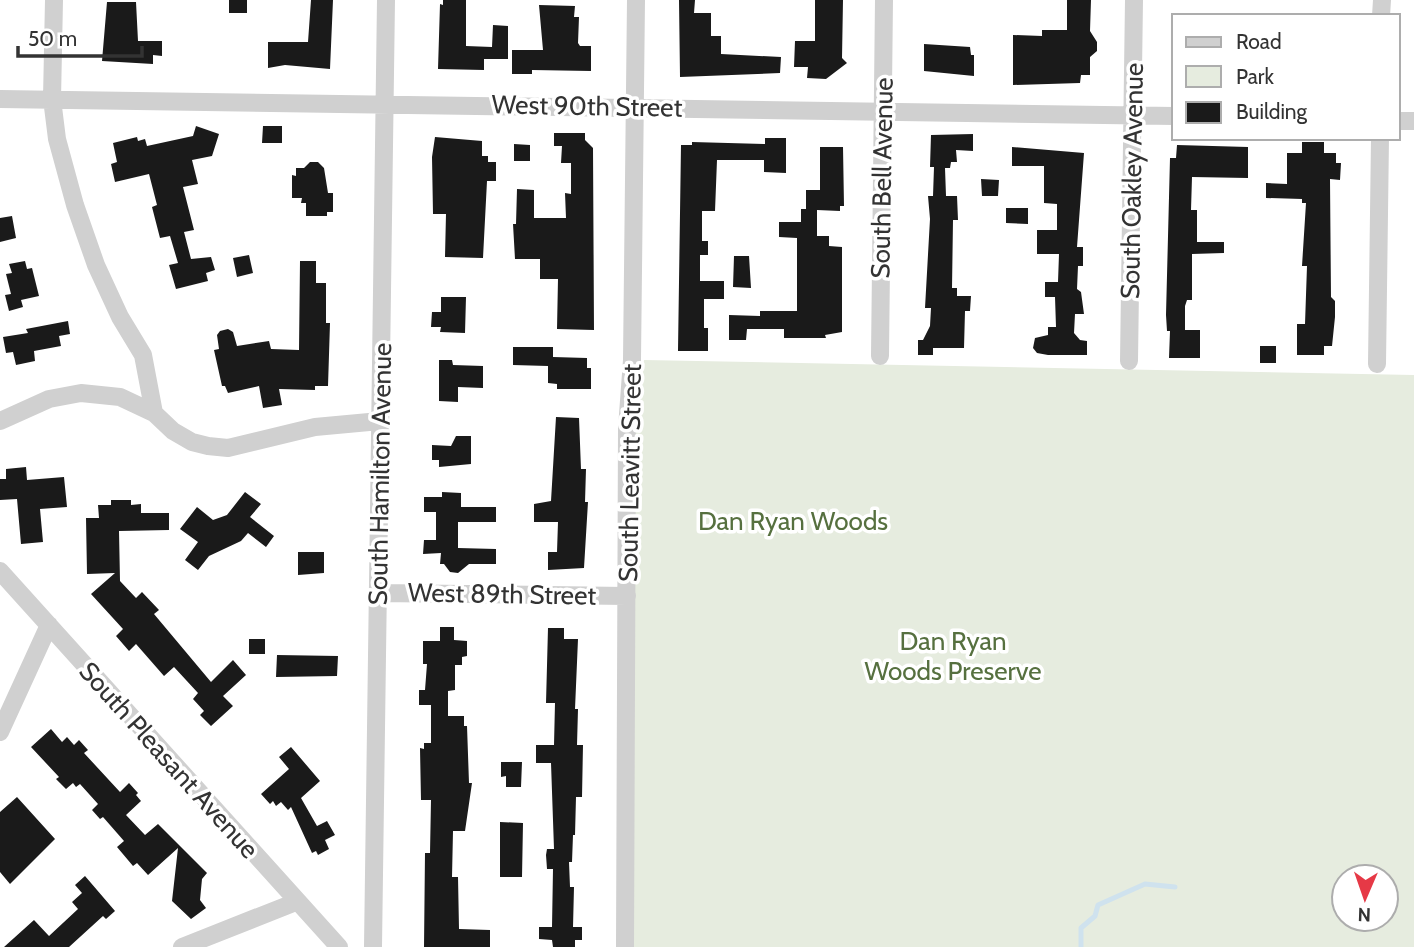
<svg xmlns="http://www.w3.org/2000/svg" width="1414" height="947" font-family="Cabin,sans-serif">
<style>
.green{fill:#e6ecdf;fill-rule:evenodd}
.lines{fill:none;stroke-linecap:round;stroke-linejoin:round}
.stream{stroke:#cfe2ee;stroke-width:5}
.building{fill:#1a1a1a}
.minor{stroke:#d0d0d0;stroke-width:18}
.labels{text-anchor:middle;stroke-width:7;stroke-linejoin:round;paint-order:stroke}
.street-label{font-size:26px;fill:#333;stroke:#fff}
.park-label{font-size:26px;fill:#56703f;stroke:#fff}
</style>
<rect width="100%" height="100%" fill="#fff"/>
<path class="green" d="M644,360l770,15v572h-782l3,-520zM1344,877h42v42h-42z"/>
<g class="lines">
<path class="stream" d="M1081,947v-19l14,-12 3,-11 47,-21 30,3"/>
</g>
<path class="building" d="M229,0h18v13h-18z
M311,0h22l-3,69 -45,-4 -17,3v-26h40z
M443,0h23v46l26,1 1,-22 15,1v33h-24v11l-46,-1 2,-65 3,1z
M679,0h16l-1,13h17v23h10v18l60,3 -1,16 -100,4z
M815,0h28l-1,58 5,5 -21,16 -19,-1 1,-11h-14l1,-26h20z
M1067,0h24l-1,31 7,11v9l-7,6v18h-9l-1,8 -67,2v-50l29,1v-6h25z
M107,2h29l2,39h24v15l-9,-1v9l-51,-3z
M539,5l36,1 -1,11h5l-1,26 2,3h11v25l-59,-1v4h-20v-24h31z
M924,44l46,3 1,8h3v21l-50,-5z
M196,126l23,8 -7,22 -20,4 6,24 -15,3 11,43 -10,2 7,27 20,-2 4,13 -9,3 2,8 -32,8 -7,-24 9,-2 -8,-27 -10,2 -8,-31 5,-2 -8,-31 -34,8 -4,-18 6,-2 -4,-19 24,-6 1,4 7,-2 2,7 46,-10z
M263,126h19v17h-20z
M554,133h31v7l8,8 1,182 -37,-1 1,-50h-18v-20h-25l-2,-35h3l1,-35 17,1v28h32l-1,-25 6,1v-31h-10l1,-17h-8z
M973,134v17l-17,-1 1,12h-6l-1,6h-5l1,28h11l1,24h-5l-1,68h5v8h14l-1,15h-5l-1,37h-31v7h-15v-15h5l7,-14 1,-18h-6l5,-89 -2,-23h5l1,-29h-4l1,-32z
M435,137l47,4v15h6v6h8v19h-9l-4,77 -38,-1 1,-43h-13l-1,-57z
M765,138h21v35l-22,-1v-12h-47l-2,51h-13v30h6v14h-8v26h24v18h-20v29h4v23h-30l3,-206h11v-3l73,2z
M1302,142h22v11h12v10h5l-1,17 -10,-1 1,118 4,4v16l-3,29h-8v9h-27v-31h8l2,-58h-5l4,-63h-4v-4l-36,-1v-15l21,1v-31h15z
M514,144l16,1v16h-16z
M1177,145l71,2v31l-56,-1 -1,33h6v32h27v11l-32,1v46h-5l-2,6v24h15v28h-31l1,-27h-3l-1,-16 4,-157h6z
M820,147h23l1,59h-4v5l-23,-1v26h12v10l13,1v85l-17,3 1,3h-42v-9h-37l-1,11h-17v-25l31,1v-5h37v-73l-18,-1v-15h22v-13h5v-19h14z
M1012,147l72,6 -7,94h6v19h-5l-1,23 4,3 3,22h-9l-1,19 6,7 7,1v14h-39l-11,-2 -4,-5 2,-10 13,-3v-8h8l-1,-30h-10v-15h13l1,-28h-22v-24h20v-26l-13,-1v-37h-32z
M310,162h8l6,6 4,25h5v19h-6v4h-21v-13h-5l1,-5h-10v-23l4,1v-8h8z
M981,179l18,1 -1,16h-16z
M1006,208h22v16l-22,-1z
M12,216l4,22 -16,4v-24z
M249,255l4,18 -16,4 -4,-19z
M734,256h15l2,32 -18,-1z
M25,261l2,8 5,-1 7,28 -18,4 2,7 -14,4 -4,-16 6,-1 -5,-20 6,-1 -3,-9z
M300,261h16v22h10v40h4l-2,63h-13v4l-36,-1 3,16 -19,3 -4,-22 -31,7 -3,-7h-3l-8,-36 5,-1 -2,-14 3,-4 8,-2 5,3 4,14 32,-5 2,8 28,1z
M441,297h25l-1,36 -25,-1 1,-5h-10l1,-15h9z
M68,321l2,13 -11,2 2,10 -27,5 1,10 -19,4 -3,-13 -7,1 -3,-16 25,-4 -2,-4z
M1260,346h16v17h-16z
M513,347h40v10l34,1v10h4v21h-34v-5l-9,-1v-17l-35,-1z
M439,360h13l1,5 30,1v22l-25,-1v15l-19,-1z
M556,417l23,1 2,51h5l-1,33h3l-4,66 -36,2v-18h9l1,-30h-24v-18l17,-3z
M456,436h15v28l-32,3v-7h-7v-15l19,1z
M26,467l1,13 37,-3 3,30 -27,2 3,33 -22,2 -4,-45 -17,1v-21h6v-10z
M245,492l16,12 -11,13 24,19 -8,11 -18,-14 -7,8 -32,15 -11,14 -13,-10 13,-18 -18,-13 17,-22 16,13 14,-5z
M442,492l19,1v14h35v15h-38v26l38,1v15h-27l-11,9 -8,-1 -6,-8h-4l1,-11 -18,1 1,-14h12v-28h-12v-15h18z
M111,500h20v5l10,-1v9h28v17l-50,1 1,50 16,17 6,-6 17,18 -5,4 57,68 22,-22 13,15 -23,21 10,10 -22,20 -11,-11 4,-4 -11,-12 5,-6 -24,-26 -10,9 -28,-32 -7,7 -13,-15 7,-7 -32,-35 24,-21 -28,1 -1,-56h13l-1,-13h13z
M298,552h26v21l-26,2z
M440,627h14v13l13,1v15l-5,1v8h-7v25l-7,1v25h16v10h3l2,57h3l-7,48h-12l-1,46h6l1,52 31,1v17h-66l1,-94h5l1,-53h-10l-1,-52 4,1v-6h7v-38h-12v-15h6l2,-26h-4v-23h17z
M548,628h16v11h14l-3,70h3l-1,36h6l-1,52h-6l-1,38h-2l-1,27h-3l1,25h4l-1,40h9v13h-7v7h-22l-1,-7 -13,-1v-12h13l1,-58h-6l-1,-14 1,-6h7l-3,-86h-15v-18h18l1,-42h-9z
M249,639h16v15h-16z
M277,655l61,1 -1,20 -61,1z
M51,729l11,13 5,-5 7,8 5,-5 9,10 -4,3 36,39 9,-9 9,10 -2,2 5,6 -15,14 19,20 13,-11 49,49 -5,6 -2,21 6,8 -15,11 -19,-18 6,-53 -30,27 -11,-12 -4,3 -16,-19 7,-6 -21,-24 -3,2 -8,-9 6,-6 -18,-20 -4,3 -3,-4 -7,6 -10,-10 3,-2 -28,-30z
M291,747l29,34 -19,17 16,28 10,-5 8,14 -10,5 4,9 -11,6 -2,-4 -4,2 -21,-46 -3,3 -7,-8 -5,4 -3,-5 -3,3 -9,-10 28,-25 -10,-12z
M501,762h21l-1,25h-15v-11l-5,1z
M17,797l38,42 -45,45 -10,-12v-60z
M500,822l23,1 -1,54h-22z
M85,876l30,35 -9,8 -3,-3 -34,31h-65l30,-27 15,16 29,-27 -6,-7 10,-9 -7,-8z"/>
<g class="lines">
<path class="minor" d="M54,0l-2,99 5,40 18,66 21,60 24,52 23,38 11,58
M1381,16l1,-16
M0,99l1174,17
M1398,121h16
M880,356l4,-356
M1129,361l5,-361
M1377,364l3,-226
M0,421l49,-22 32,-6 39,4 34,16 19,18 19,11 16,4 20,2 87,-21 65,-6
M0,571l339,376
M378,593l249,3
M0,732l49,-107
M182,947l114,-45
M373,947l13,-947
M625,947l2,-519 5,-68 4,-360"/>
</g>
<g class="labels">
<g class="street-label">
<text transform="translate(587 106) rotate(1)" y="9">West 90th Street</text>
<text transform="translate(882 178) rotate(-89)" y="9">South Bell Avenue</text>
<text transform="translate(1132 181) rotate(-89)" y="9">South Oakley Avenue</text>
<text transform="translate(630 473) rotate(-89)" y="9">South Leavitt Street</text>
<text transform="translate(380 474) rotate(-89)" y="9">South Hamilton Avenue</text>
<text transform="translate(502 594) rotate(1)" y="9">West 89th Street</text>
<text transform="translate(169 760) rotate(48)" y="9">South Pleasant Avenue</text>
</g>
<g class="park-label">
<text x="793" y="530">Dan Ryan Woods</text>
<text x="953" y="650">Dan Ryan<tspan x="953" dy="30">Woods Preserve</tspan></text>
</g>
</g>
<rect x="1172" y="14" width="228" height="126" fill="#ffffff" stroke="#adadad" stroke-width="2"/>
<rect x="1186" y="37" width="35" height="10" fill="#d0d0d0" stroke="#adadad" stroke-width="2"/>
<text x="1236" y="49" font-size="21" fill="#333333">Road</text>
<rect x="1186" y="66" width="35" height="21" fill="#e6ecdf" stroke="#adadad" stroke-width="2"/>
<text x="1236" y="84" font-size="21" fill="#333333">Park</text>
<rect x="1186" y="102" width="35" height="21" fill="#1a1a1a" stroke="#adadad" stroke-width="2"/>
<text x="1236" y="119" font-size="21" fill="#333333">Building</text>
<g transform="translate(1365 898) rotate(182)"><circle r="33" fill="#ffffff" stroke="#adadad" stroke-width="2"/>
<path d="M0-5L12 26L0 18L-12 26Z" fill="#e63946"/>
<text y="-10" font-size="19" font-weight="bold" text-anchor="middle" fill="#333333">N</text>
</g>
<path d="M18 46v10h124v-10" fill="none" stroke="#333333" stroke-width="3.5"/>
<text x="28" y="46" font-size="21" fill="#333333" stroke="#ffffff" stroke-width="5" paint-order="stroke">50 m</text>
</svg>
